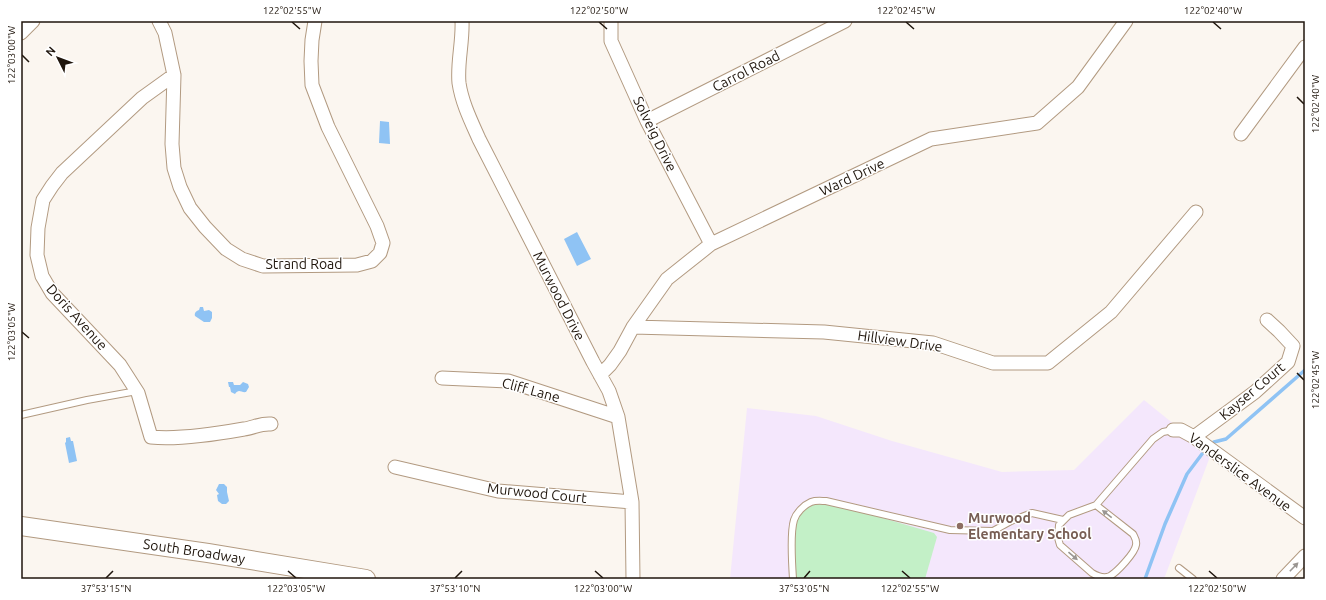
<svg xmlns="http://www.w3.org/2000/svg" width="1326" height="600" font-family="Ubuntu,sans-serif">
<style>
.education{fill:#f4e7fc}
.green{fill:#c3f0c7}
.water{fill:#8fc3f4}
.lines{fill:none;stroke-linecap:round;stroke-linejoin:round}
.stream{stroke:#8fc3f4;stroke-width:3.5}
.service-casing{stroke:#b29a81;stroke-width:8}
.minor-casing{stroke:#b29a81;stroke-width:15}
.secondary-casing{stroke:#b29a81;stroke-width:20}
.service{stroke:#fff;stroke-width:6}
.minor{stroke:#fff;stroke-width:13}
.secondary{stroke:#fff;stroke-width:18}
.oneway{fill:#9a9692}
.ticks{fill:none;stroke:#1f150c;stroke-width:1.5}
.education-dot{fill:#8d6e63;stroke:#fff;stroke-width:1.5}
.labels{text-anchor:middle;stroke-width:3;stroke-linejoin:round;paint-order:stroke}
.street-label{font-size:14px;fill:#1f150c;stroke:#fff}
.education-label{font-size:14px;font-weight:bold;fill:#785e54;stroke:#fff;text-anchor:start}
.neatline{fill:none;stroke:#1f150c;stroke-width:1.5}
.ticks-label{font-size:10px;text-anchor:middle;fill:#1f150c}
</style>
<rect width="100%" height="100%" fill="#fbf6f0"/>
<path class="education" d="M1144,400l67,54 -47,125h-434l17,-171 69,8 76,25 110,31 72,-2z"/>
<path class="green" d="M822,502l30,7 82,24 3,4 -12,42h-131l-2,-34 5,-29 15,-13z"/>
<path class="water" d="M380,121l9,1 1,22 -11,-1z
M577,232l14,27 -14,7 -13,-27z
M200,307h3l1,4 5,-1 3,2v6l-2,4h-6l-9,-6c-1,-3 1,-5 4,-6z
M228,382h5l1,3h6l3,-3 5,2 1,3 -3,5c-5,1 -7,-4 -11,2l-4,-2 -1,-5h-1z
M70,437l1,4h2l4,20 -8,2 -4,-20 1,-1v-4z
M219,484h5l3,3v5l2,9 -3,3h-4l-4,-3 -1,-6 2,-1 -3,-4z"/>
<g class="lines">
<path class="stream" d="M1214,442l12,-3 79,-69
M1145,579l20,-55 22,-50 15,-20"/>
<g class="service-casing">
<path id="service" d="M21,415l66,-15 50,-9
M1096,505l37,29c2,4 4,6 3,11 -1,8 -19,27 -26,31 -6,3 -13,0 -18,-3l-32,-28 -2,-7 1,-13 10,-10 27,-10 57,-66 10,-7 10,-2
M1179,568l14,11
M793,579c-1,-15 -3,-46 1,-59 2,-7 10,-15 17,-18 5,-2 11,-1 15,-1l124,29 43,1 18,-10 21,-8 31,7"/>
</g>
<g class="minor-casing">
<path id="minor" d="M159,21l6,12 9,42 -2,69 2,24 6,19 10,21 15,19 21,22 16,10 21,7 94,-1 15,-4 8,-8 3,-10 -6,-17 -49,-99 -16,-42 -1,-24 1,-21 3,-19
M462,21c1,21 -5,42 -3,62 3,20 12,38 20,56l114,223 16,29 9,26 14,85 1,77
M611,21v20l36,80 64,123
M21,33l12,-12
M174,75l-32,23 -80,75 -10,13 -9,14 -5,28 -1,27 5,21 10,17 68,72 18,28 13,44c28,3 65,-3 93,-8 9,-1 17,-6 27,-5
M647,121l198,-100
M1241,134l64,-87
M633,327l191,5 109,11 60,20h55l63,-51 85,-100
M600,375l10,-10 10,-14 13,-24 34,-48 44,-35 220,-105 106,-16 41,-36 48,-66
M442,378l66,3 110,36
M1173,430h8l13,7 111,81
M1194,437l61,-45 33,-30 5,-16 -14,-15 -12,-11
M395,467l103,24 134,11
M1283,579l22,-23"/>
</g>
<g class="secondary-casing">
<g id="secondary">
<path id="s1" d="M21,526l187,27 158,26"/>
</g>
</g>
<use href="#service" class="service"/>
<use href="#minor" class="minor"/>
<use href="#secondary" class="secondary"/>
</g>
<defs><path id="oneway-solid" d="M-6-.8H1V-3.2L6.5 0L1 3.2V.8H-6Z"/></defs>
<g class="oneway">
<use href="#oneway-solid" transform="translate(1107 514) rotate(-142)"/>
<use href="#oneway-solid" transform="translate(1073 556) rotate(41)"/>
<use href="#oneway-solid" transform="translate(1294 567) rotate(-46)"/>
</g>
<path class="ticks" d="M292,22l8,7M599,22l8,7M906,22l8,7M1213,22l8,7M22,55l7,7M1297,97l7,7M22,332l7,6M1297,373l7,7M288,571l8,7M595,571l8,7M902,571l8,7M1209,571l8,7M106,578l7,-7M455,578l7,-7M804,578l6,-7"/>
<circle class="education-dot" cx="960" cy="526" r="4"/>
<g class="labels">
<g class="street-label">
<text transform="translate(746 71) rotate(-27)" y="5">Carrol Road</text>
<text transform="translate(655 134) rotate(64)" y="5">Solveig Drive</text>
<text transform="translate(852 177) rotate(-25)" y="5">Ward Drive</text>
<text x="304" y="269">Strand Road</text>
<text transform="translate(559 296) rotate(63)" y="5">Murwood Drive</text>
<text transform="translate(77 317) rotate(48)" y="5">Doris Avenue</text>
<text transform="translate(900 341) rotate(8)" y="5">Hillview Drive</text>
<text transform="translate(531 390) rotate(15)" y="5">Cliff Lane</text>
<text transform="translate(1252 391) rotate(-40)" y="5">Kayser Court</text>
<text transform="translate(1240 472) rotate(36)" y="5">Vanderslice Avenue</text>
<text transform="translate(537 493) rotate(6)" y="5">Murwood Court</text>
<text dy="5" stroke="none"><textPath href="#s1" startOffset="175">South Broadway</textPath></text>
</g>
<g class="education-label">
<text x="968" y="523">Murwood<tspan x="968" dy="16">Elementary School</tspan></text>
</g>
</g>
<rect width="1326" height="600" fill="none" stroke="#ffffff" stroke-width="44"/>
<g transform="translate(58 58) rotate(312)" stroke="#ffffff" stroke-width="3" paint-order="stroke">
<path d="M0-3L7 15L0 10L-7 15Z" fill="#1f150c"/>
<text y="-6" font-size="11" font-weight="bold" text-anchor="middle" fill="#1f150c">N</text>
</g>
<rect x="22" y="22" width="1282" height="556" class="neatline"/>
<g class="ticks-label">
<text x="292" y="14">122°02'55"W</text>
<text x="599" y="14">122°02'50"W</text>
<text x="906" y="14">122°02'45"W</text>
<text x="1213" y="14">122°02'40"W</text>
<text transform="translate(11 55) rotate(-90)" y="4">122°03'00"W</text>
<text transform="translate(1315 104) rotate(-90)" y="4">122°02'40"W</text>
<text transform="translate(11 332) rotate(-90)" y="4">122°03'05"W</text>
<text transform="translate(1315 380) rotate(-90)" y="4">122°02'45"W</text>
<text x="106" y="592">37°53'15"N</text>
<text x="296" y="592">122°03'05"W</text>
<text x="455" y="592">37°53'10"N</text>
<text x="603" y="592">122°03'00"W</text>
<text x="804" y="592">37°53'05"N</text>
<text x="910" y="592">122°02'55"W</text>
<text x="1217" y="592">122°02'50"W</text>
</g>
</svg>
